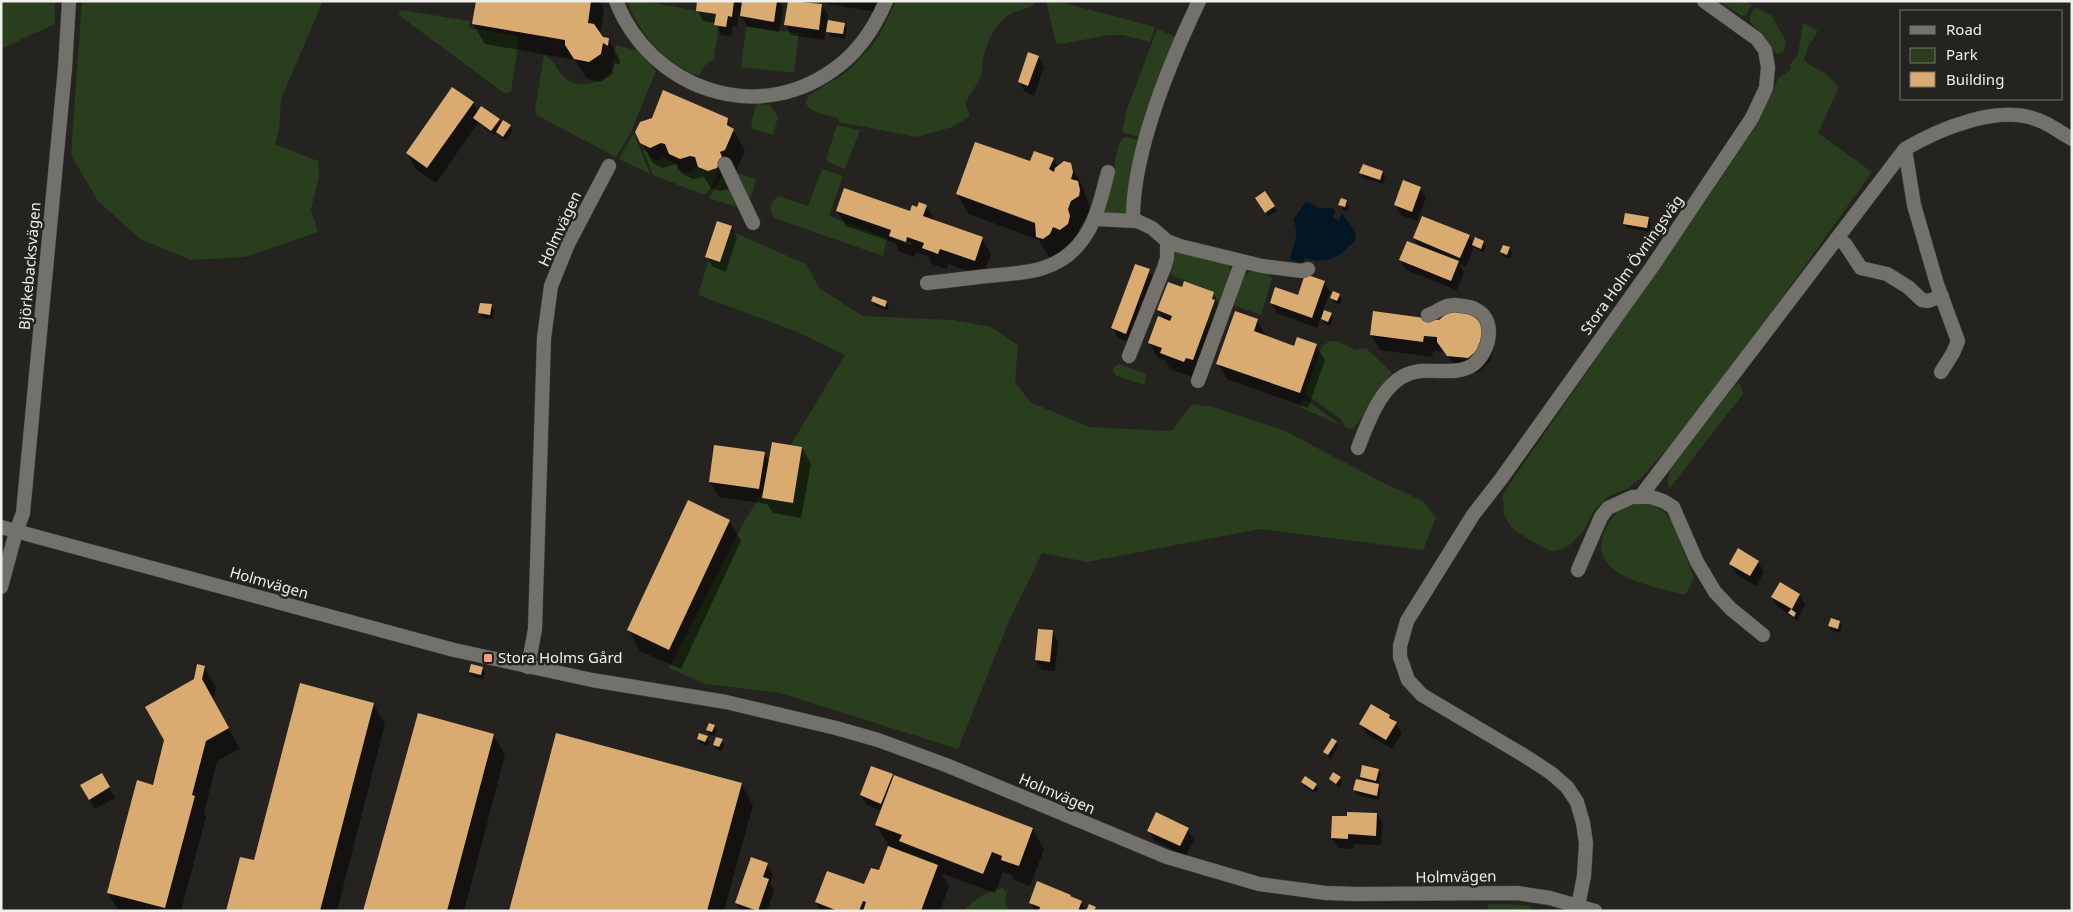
<svg xmlns="http://www.w3.org/2000/svg" width="2073" height="912" font-family="'Noto Sans',sans-serif">
<style>
.green{fill:#283e1c}
.water{fill:#021723}
.shadow{fill:#0007;fill-rule:evenodd}
.building{fill:#d9ab71}
.lines{fill:none;stroke-linecap:round;stroke-linejoin:round}
.minor-casing{stroke:#403f3b;stroke-width:15}
.tertiary-casing{stroke:#403f3b;stroke-width:15}
.minor{stroke:#73716b;stroke-width:14}
.tertiary{stroke:#73716b;stroke-width:14}
.poi-dot{fill:#f39f82;stroke:#25231f;stroke-width:2}
.labels{text-anchor:middle;stroke-width:5;stroke-linejoin:round;paint-order:stroke}
.street-label{font-size:15px;fill:#f0efec;stroke:#25231f}
.poi-label{font-size:15px;fill:#f0efec;stroke:#25231f;text-anchor:start}
</style>
<rect width="100%" height="100%" fill="#25231f"/>
<path class="green" d="M1,1h54v23l-54,25z
M82,1h241l-42,98 -2,31 -4,14 43,17 1,15 -8,34 7,22 -73,25 -54,3 -51,-21 -42,-38 -27,-46z
M627,1h15l74,13 -2,11 5,1 -5,33 -10,7 -5,10c-33,-11 -60,-42 -72,-75z
M896,1h139l-2,5c-9,4 -18,4 -25,10 -14,9 -22,29 -25,44 -1,5 -1,11 -2,16 -4,10 -11,17 -16,27l5,13 -18,11 -35,10 -79,-15 1,-4c-11,-3 -29,-4 -34,-16l4,-7 39,-24 21,-22 10,-13z
M1046,1h11l98,26 -5,15 -27,-7h-13l-49,9 -5,-1z
M1719,1h27l6,4 -6,10 -5,1z
M1755,7l17,9 14,26 -3,11 -7,1 -10,-16 -16,-16v-6z
M401,10l68,11v7l48,8 2,4 -8,52 -7,1 -104,-77 -2,-3z
M1803,23l15,8 -9,14 -5,14 4,5 17,9 14,14 -21,46 54,39 -120,168 -68,90 -39,44 -16,14 -20,8 -7,6 -9,10 -9,18 -13,14 -9,5 -8,2 -6,-1 -30,-17 -7,-6 -7,-13 -1,-19 10,-16 194,-280 51,-76 20,-44 13,-10 -1,-4 8,-11z
M746,27l53,6 -5,40 -53,-6z
M1157,29l19,8 -37,100 -17,-5 5,-23z
M616,45l23,6 17,20 -25,61 -15,25 -76,-40 -4,-3 -1,-5 9,-54c9,3 12,13 18,20 12,15 38,10 49,-3z
M759,104l11,1 8,12 -5,18 -20,-6 -2,-5 5,-18z
M837,125l23,5 -15,39 -15,-6 -4,-4z
M634,133l16,41 -31,-15z
M1125,137l15,3 -12,69 -3,5 -13,1 -7,-3 13,-65 4,-8z
M643,150l5,2 3,6 6,3 6,-3 14,6 1,6 10,3 10,-6 10,4 9,-3 2,4 -11,20 -4,3 -51,-20z
M822,169l21,7 -14,40 58,22 -4,18 -109,-38c-6,-8 -4,-17 5,-22l29,10z
M724,170l16,38 -31,-10z
M736,173l18,5 2,3 -7,21z
M719,226l87,38 13,24 44,28 90,4 38,7 27,18 -3,37 15,20 59,25 82,4 21,-27 21,3 70,23 99,52 41,19 13,17 -13,32 -163,-21 -173,33 -45,-9 -32,66 -52,130 -178,-56 -75,-9 -36,-16 74,-144 102,-169 -50,-24 -97,-36z
M1172,250l55,14 5,7 -18,54 -7,-2 8,-23 -3,-1 2,-7 -42,-17 -3,-3z
M1252,270l15,3 5,6 -11,36 -29,-10 10,-28z
M1330,341h7l19,9 6,-2 5,1 25,24 -15,17 -16,29 -9,10 -6,-1 -5,-9 -36,-25 17,-48z
M1119,364l27,10 -1,9 -3,1 -26,-8 -3,-5 2,-5z
M1738,384l3,1 2,9 -74,95 -1,-9 2,-10 65,-85z
M1304,398l36,27 -40,-18z
M1640,503c9,1 18,3 25,10 12,13 21,47 29,64l-8,17h-6c-31,-9 -99,-19 -73,-68 7,-14 17,-20 33,-23z
M1002,888l5,4 -2,8 4,11h-46c12,-12 23,-19 39,-23z
M1489,904l37,1 6,3 -1,3h-45z"/>
<path class="water" d="M1306,201l13,7h14l2,3 -2,7 6,3 3,-8 14,20 -1,8c-17,16 -26,24 -50,17l-2,5 -13,-3c2,-15 11,-26 3,-40z"/>
<path class="shadow" d="M477,1h123l4,8 -4,26 3,3 5,1 12,21 -1,5 -4,-2 -3,11 -11,8 -14,-3 -12,-19 -90,-16 -12,-20z
M699,1h81l3,7 -4,24 -32,-6 -8,-13 -2,13h-4l-2,10 -10,-1 -5,-12 -13,-2 -6,-11z
M789,1l33,4 6,10 -4,25 -33,-5 -6,-11z
M821,1h68l-2,13 -64,-11z
M844,24l3,4 -2,11 -15,-3 -2,-5z
M1038,57l6,10 -10,29 -9,-4 -6,-10z
M473,103l6,10 20,7 3,5 8,1 2,5 -6,10 -6,-4 -3,-5 -3,3 -16,-12 -42,60 -20,-14 -9,-16z
M727,119l18,32 -9,20 -6,2 3,5 -4,11 -9,2 -9,-3 -7,-11 -11,2 -11,-5 -6,-10 -14,4 -9,-5 -12,-21z
M1053,159l5,8 12,-3 12,21 9,26 -1,6 -7,5 -4,8 2,7 -9,13 -7,-3 -4,8 -5,4 -7,-2 -10,-17 -70,-26 -12,-20 74,-32z
M1383,172l2,5 -2,7 -20,-6 -2,-5z
M1420,188l6,10 -9,23 -16,-6 -6,-10z
M1265,192l12,19 -9,5 -11,-18z
M1346,201l3,5 -2,5 -4,-1 -3,-5z
M926,206l10,16 46,16 9,16 -8,22 -35,-12 -1,5 -15,-5 -4,-8 -12,-4 -2,5 -15,-6 -4,-8 -49,-17 -9,-15 73,2zM894,236l18,7 -1,2 -17,-6z
M1649,218l2,5 -1,9 -23,-4 -3,-4z
M731,227l6,10 -11,35 -13,-5 -6,-10z
M1469,236l4,8 10,-2 3,5 -3,6 -9,-6 -8,20 -7,-3 5,8 -7,18 -51,-20 -6,-10 19,-13 -5,-9z
M1509,248l3,5 -2,6 -6,-2 -3,-5z
M1149,270l6,10 -23,64 -14,-6 -5,-10z
M1324,282l6,10 -7,19 8,3 2,5 -3,7 -5,-2 -4,-7 -4,11 -40,-15 -6,-10 27,-6z
M1182,289l31,4 9,16 -30,68 -22,-8 -4,-8 -8,-3 -9,-15 15,-23 -6,-10z
M1339,295l3,4 -2,6 -6,-3 -3,-4z
M872,301l14,1 3,5 -2,3 -12,-4z
M491,306l3,4 -1,9 -11,-1 -2,-5z
M1374,312l120,29 -3,20 -14,12 -19,-2 -13,-19 -12,-1 -1,6 -52,-7 -9,-15z
M1257,320l9,16 29,11 21,-2 9,15 -17,48 -81,-29 -9,-15z
M802,448l9,16 -10,54 -28,-5 -6,-9 -48,-7 -9,-15 54,-29 6,10z
M729,521l12,20 -60,128 -41,-18 -11,-21z
M1758,562l6,10 -8,14 -20,-12 -6,-10z
M1780,584l19,11 6,10 -8,16 -19,-14 -6,-10z
M1840,622l2,4 -2,7 -8,-2 -3,-5z
M1053,632l5,10 -3,29 -13,-1 -6,-10z
M204,667l12,20 -3,14 27,48 -23,12 -13,52 2,4 -25,94h-62l-11,-18 46,-107 41,-106z
M482,668l3,5 -2,6 -10,-2 -3,-5z
M373,704l12,20 -48,187h-110l28,-49z
M1390,716l12,17 -10,16 -25,-15 -6,-10z
M714,726l3,4 -2,6 -5,-1 -2,-5z
M493,735l12,20 -41,156h-99z
M707,737l2,5 -1,4 -7,-2 -3,-5z
M722,740l2,4 -2,7 -5,-2 -3,-4z
M1336,742l2,4 -7,13 -7,-7z
M1378,770l3,4 -3,11 3,5 -2,10 -22,-5 -2,-5 9,-8 -3,-5z
M101,774l14,24 -20,11 -13,-23z
M892,775l2,3 139,51 11,21 -14,36 -16,-6 -3,-6 -8,-2 -8,21 -54,-20 8,13 -9,25h-119l-5,-9 49,-16 14,-14 10,-26 -13,-21 5,-14 -14,-6 -6,-10z
M1340,778l2,5 -3,5 -9,-9z
M1303,782l13,3 2,4 -2,4 -11,-6z
M741,784l12,21 -29,106h-214z
M1377,814l6,10 -2,21 -27,-1 -1,5 -15,-1 -6,-10z
M1188,829l6,11 -8,16 -32,-15 -5,-10z
M767,864l6,10 -3,9 4,7 -7,21h-26l-5,-8z
M1070,896l1,2 10,4 5,9h-51l-5,-9z"/>
<path class="building" d="M476,1h115l-3,22 6,1 9,13 6,1 -1,8 -5,-3 -2,11 -12,8 -15,-3 -9,-14v-5l-93,-16z
M697,1h37l-2,16 -4,-1 -2,11 -12,-2 2,-11 -20,-3z
M742,1h35l-3,21 -34,-6z
M788,1l34,3 -3,26 -35,-5z
M828,20l17,3 -2,11 -17,-2z
M1028,52l11,4 -11,30 -10,-4z
M452,87l22,15 -47,66 -21,-15z
M663,90l65,28 -1,7 7,4 -9,21 -5,2 2,5 -5,11 -9,3 -10,-4 -3,-10 -5,-1 -10,3 -11,-5 -4,-10 -4,-1 -11,5 -10,-5 -5,-11 5,-10 12,-4z
M481,106l19,13 -9,12 -18,-13z
M503,120l8,5 -8,12 -7,-5z
M975,142l55,19 4,-10 20,7 -5,11 5,3 1,-4 9,-7 7,2 2,9 -2,7 7,2 2,9 -1,6 -8,5 -3,8 2,7 -2,8 -8,6 -7,-3 -3,7 -7,5 -7,-2 -1,-14 -79,-29z
M1363,164l20,7 -3,9 -21,-7z
M1403,180l18,7 -9,25 -18,-7z
M844,188l66,23 2,-6 5,2 2,-5 8,3 -4,11 60,21 -8,24 -35,-12 -2,5 -16,-6 2,-5 -17,-6 -1,5 -17,-6 2,-6 -55,-19z
M1265,191l10,15 -10,7 -10,-15z
M1341,198l6,2 -2,7 -7,-2z
M1625,213l24,4 -2,11 -24,-4z
M1422,216l48,19 -10,23 -47,-20z
M717,221l15,5 -12,36 -15,-5z
M1475,237l9,4 -3,8 -9,-4z
M1407,241l52,20 -8,20 -52,-21z
M1503,245l7,2 -3,8 -7,-3z
M1135,264l15,5 -24,65 -15,-6z
M1305,274l20,7 -13,37 -42,-15 5,-16 23,8z
M1184,281l30,11 -2,7 3,1 -22,60 -7,-2 -2,4 -24,-9 2,-5 -14,-5 10,-27 12,5 2,-5 -15,-6 11,-28 14,5z
M1333,291l7,3 -3,7 -7,-3z
M873,296l14,5 -2,6 -14,-6z
M480,303l12,1 -2,11 -12,-2z
M1453,308l20,2 13,15 -3,21 -15,12 -21,-2 -10,-14v-5l-13,-1 -1,6 -53,-7 3,-24 66,9z
M1324,310l8,3 -4,9 -7,-3z
M1235,311l23,8 -4,12 40,15 3,-9 20,7 -17,49 -84,-29z
M772,442l30,5 -9,56 -31,-5z
M714,445l51,7 -6,37 -50,-7z
M688,500l42,20 -61,130 -42,-20z
M1738,548l21,13 -9,15 -21,-12z
M1780,582l20,12 -8,15 -21,-12z
M1791,609l5,4 -2,4 -6,-4z
M1831,618l9,3 -2,8 -10,-3z
M1038,629l15,1 -3,32 -15,-2z
M197,664l8,2 -3,13 27,49 -23,13 -14,54 3,1 -30,112 -58,-15 30,-113 16,5 11,-45 -19,-33 49,-28z
M471,664l12,3 -2,8 -12,-3z
M300,683l74,20 -54,208h-94l14,-54 14,3z
M1371,704l19,11 -1,3 8,4 -11,18 -27,-16z
M418,713l76,21 -47,177h-84z
M709,723l6,2 -3,7 -6,-2z
M556,733l186,50 -35,128h-198z
M699,733l9,3 -3,6 -8,-3z
M716,737l7,2 -4,8 -6,-2z
M1332,738l5,3 -9,14 -5,-3z
M1362,765l17,4 -3,12 -16,-4z
M871,766l22,8 -12,30 -21,-9z
M1333,772l8,5 -5,7 -7,-5z
M102,773l8,14 -21,13 -9,-15z
M894,775l139,53 -14,38 -18,-6 1,-4 -10,-4 -9,22 -84,-33 3,-6 -27,-10z
M1305,776l12,8 -4,6 -12,-8z
M1356,779l23,5 -2,12 -24,-6z
M1156,812l33,16 -9,18 -33,-15z
M1347,812l30,1 -1,23 -28,-2v5l-17,-1 1,-22h15z
M888,846l50,19 -17,46h-58l3,-9 -3,-1 -4,10h-21l-23,-9 12,-31 37,13 7,-16 8,2z
M751,857l17,6 -5,14 6,2 -11,32 -23,-8z
M1037,881l34,14 -1,1 12,5 -4,10h-39l1,-4 -11,-4z
M1089,904l7,3 -2,4h-8z"/>
<g class="lines">
<g class="minor-casing">
<path id="minor" d="M616,1c34,87 139,125 217,69 25,-17 41,-41 53,-69
M1905,149l9,56 23,79 21,57 -5,12 -12,19
M725,164l28,59
M1094,219l43,2 15,7 15,13 13,5 82,20 40,5 6,-2
M1133,221c-1,-68 37,-159 66,-220
M1837,238l8,6 16,24 26,6 21,13 14,13 6,1 14,-5
M927,283c21,-2 41,-5 61,-7 37,-3 72,-4 95,-37 14,-19 19,-45 25,-67
M1129,356l35,-88 3,-10v-17
M1198,381l44,-120
M1358,448c10,-26 25,-70 57,-76 8,-2 15,-1 23,-1 12,0 26,1 36,-7 16,-13 23,-45 1,-55 -5,-3 -14,-3 -19,-4 -12,-1 -18,7 -28,10
M1640,497l265,-348c34,-20 93,-45 133,-29 12,4 23,13 34,19
M1578,570l23,-53 7,-9 24,-11h19l12,4 10,6 24,55 18,30 16,17 32,26
M1,587l15,-55 7,-19 42,-445 4,-67
M528,667l7,-38 9,-291 7,-52 17,-42 41,-78
M1578,906l6,-30 2,-33 -3,-20 -6,-21 -10,-15 -16,-14 -26,-17 -103,-61 -14,-15 -8,-23v-11l7,-25 66,-106 28,-36 151,-212 100,-149 14,-30 2,-21 -3,-17 -8,-11 -53,-38"/>
</g>
<g class="tertiary-casing">
<path id="tertiary" d="M1,527l453,123 138,30 134,22 110,26 42,12 68,25 221,92 92,27 67,9 30,1 161,-1 33,5 45,13"/>
</g>
<use href="#minor" class="minor"/>
<use href="#tertiary" class="tertiary"/>
</g>
<rect class="poi-dot" x="483" y="653" width="10" height="10" rx="2.5"/>
<g class="labels">
<g class="street-label">
<text transform="translate(560 229) rotate(-65)" y="5">Holmvägen</text>
<text transform="translate(1632 265) rotate(-55)" y="5">Stora Holm Övningsväg</text>
<text transform="translate(30 266) rotate(-85)" y="5">Björkebacksvägen</text>
<text transform="translate(269 583) rotate(16)" y="5">Holmvägen</text>
<text transform="translate(1057 794) rotate(23)" y="5">Holmvägen</text>
<text transform="translate(1456 877) rotate(-1)" y="5">Holmvägen</text>
</g>
<g class="poi-label">
<text x="498" y="663">Stora Holms Gård</text>
</g>
</g>
<rect width="2073" height="912" fill="none" stroke="#f0efec" stroke-width="5"/>
<rect x="1900" y="10" width="162" height="90" fill="#25231f" stroke="#767571"/>
<rect x="1910" y="26" width="25" height="8" fill="#73716b" stroke="#767571"/>
<text x="1946" y="35" font-size="15" fill="#f0efec">Road</text>
<rect x="1910" y="48" width="25" height="15" fill="#283e1c" stroke="#767571"/>
<text x="1946" y="60" font-size="15" fill="#f0efec">Park</text>
<rect x="1910" y="72" width="25" height="15" fill="#d9ab71" stroke="#767571"/>
<text x="1946" y="85" font-size="15" fill="#f0efec">Building</text>
</svg>
